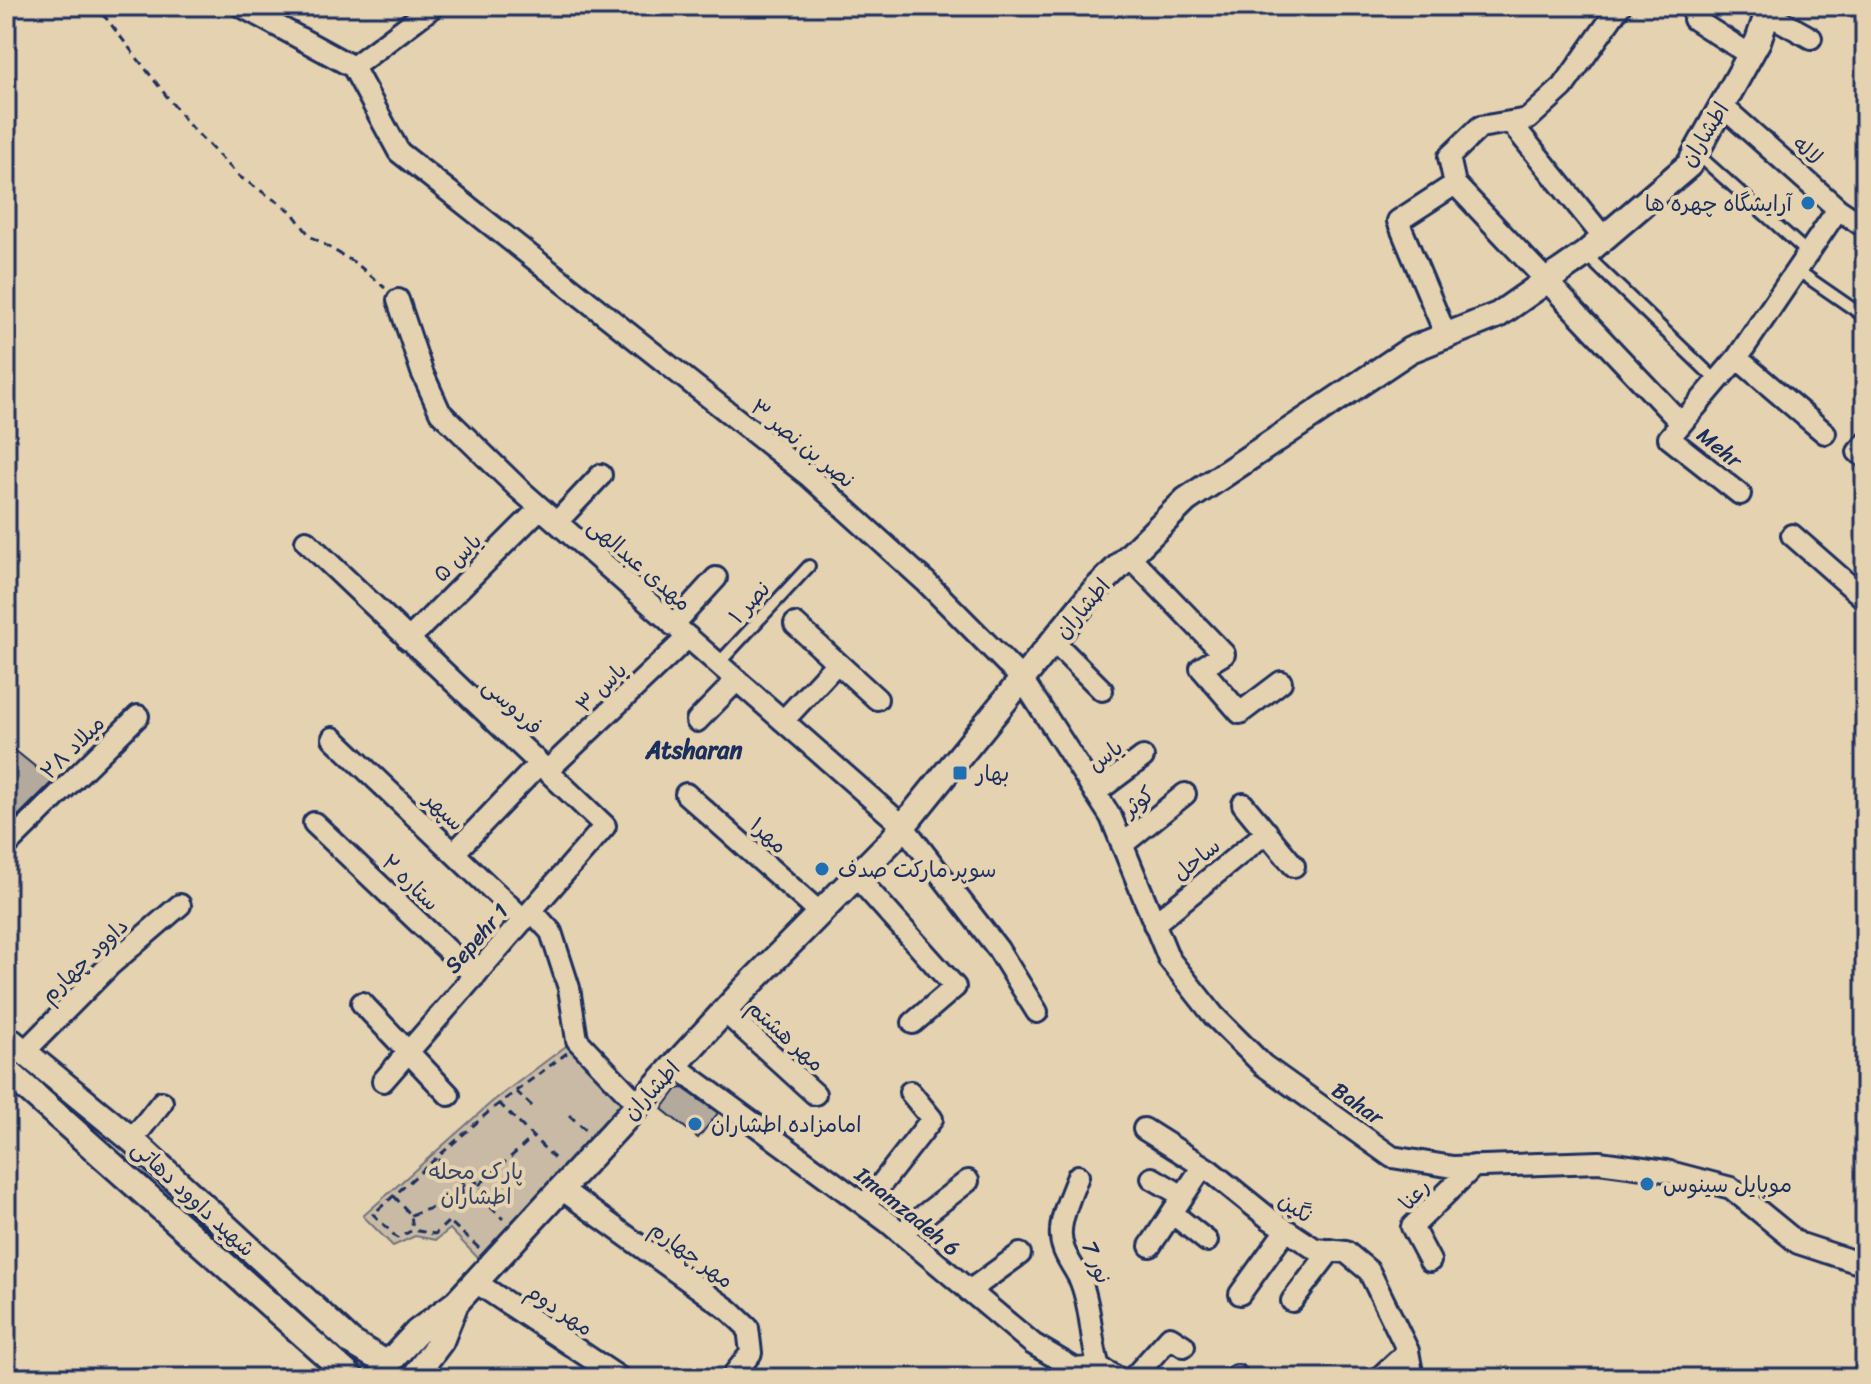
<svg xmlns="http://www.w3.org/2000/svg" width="1871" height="1384" font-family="Sriracha,'Playpen Sans Arabic',sans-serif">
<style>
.green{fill:#c8baa4;stroke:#727481;stroke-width:2}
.building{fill:#b3a99c;stroke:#1b2f5e;stroke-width:2}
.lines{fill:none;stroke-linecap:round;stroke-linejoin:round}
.service-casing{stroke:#1b2f5e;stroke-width:16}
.minor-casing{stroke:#1b2f5e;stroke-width:26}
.tertiary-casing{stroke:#1b2f5e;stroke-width:30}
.path{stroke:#1b2f5e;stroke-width:3;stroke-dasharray:8 6;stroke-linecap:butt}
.service{stroke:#e5d2b0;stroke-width:10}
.minor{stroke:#e5d2b0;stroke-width:20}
.tertiary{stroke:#e5d2b0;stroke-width:24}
.poi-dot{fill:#1f6fb2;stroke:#e5d2b0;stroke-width:3}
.labels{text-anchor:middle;stroke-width:8;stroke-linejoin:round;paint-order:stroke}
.street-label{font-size:22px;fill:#1b2f5e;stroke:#e5d2b0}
.poi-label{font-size:22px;fill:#1b2f5e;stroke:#e5d2b0;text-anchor:start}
.park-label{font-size:22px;fill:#354468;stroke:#e5d2b0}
.neighbourhood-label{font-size:24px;font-weight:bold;fill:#1b2f5e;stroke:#e5d2b0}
</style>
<rect width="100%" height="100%" fill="#e5d2b0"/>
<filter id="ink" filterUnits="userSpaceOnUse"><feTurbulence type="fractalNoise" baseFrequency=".0125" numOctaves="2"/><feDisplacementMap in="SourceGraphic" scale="16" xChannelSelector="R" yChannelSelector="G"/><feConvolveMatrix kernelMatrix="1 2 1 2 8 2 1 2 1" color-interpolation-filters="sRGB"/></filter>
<g filter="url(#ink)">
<path class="green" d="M570,1043l49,47 1,18 -142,150 -28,-29 -14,11 -21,-4 -22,10 -30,-30 130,-115z"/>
<path class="building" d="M6,743l47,38 -47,47z
M683,1088l35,25 -20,25 -36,-29 15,-20z"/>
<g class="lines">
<g class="service-casing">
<path id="service" d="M1696,153l112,100
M1586,255l132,127
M1797,270l68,47
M718,664l91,-98"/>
</g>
<g class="minor-casing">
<path id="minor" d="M241,6l112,61 46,85 411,325 116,105 96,97 89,138 58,142 45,57 49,49 129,92 61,10 146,-5 67,9 65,17 67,55 67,22
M1701,6l-7,13 56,36
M1768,14l43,24
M353,67l81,-61
M1722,106l116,103 27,18
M1512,124l92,114
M1455,184l225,238
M398,300l24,72 18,40 79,77 384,337 95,123 39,63
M1447,338l-49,-117 57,-37 -6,-27 31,-30 48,-8 35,-32 57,-81
M1737,358l88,75
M1865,444l-7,8 7,5
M1740,494l-71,-56 68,-80 101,-149
M557,522l44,-47
M1792,535l73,64
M306,541l299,285 -222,255
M1129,556l95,98 -23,14 39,45 41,-31
M795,624l82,75
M673,625l43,-47
M408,640l132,-132
M1053,641l49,49
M697,721l40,-41
M783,721l53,-57
M333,738l191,182
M547,771l141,-134
M1095,793l48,-36
M686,794l134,119
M1243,804l51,62
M314,823l161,153
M1122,845l63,-51
M6,846l132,-130
M454,853l85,-89
M856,876l99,111 -42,36
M532,911l19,21 18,56 8,52 61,64
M1154,924l113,-92
M362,1003l87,92
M724,1011l91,83
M24,1052l85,-86 71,-61
M674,1065l215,158 144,121 42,25 24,-2 19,11
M1144,1129l65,41 61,49 45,30 31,3 23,19 39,80 5,27
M132,1140l30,-38
M1078,1176c-6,16 -16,37 -17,54 -2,21 12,34 20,52 11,28 9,57 18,85
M1152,1178l31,18
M560,1188l169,122 19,18 3,25 -20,25
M865,1205l67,-86 -22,-27
M1172,1213l35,28
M901,1233l67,-52
M1150,1246l53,-80
M1430,1261l-18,-34 62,-61
M474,1281l146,97
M969,1291l51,-37
M1240,1294l46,-64
M1292,1301l39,-51
M1133,1378l37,-41 14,9
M1235,1378l2,-2
M1379,1378l29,-27"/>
</g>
<g class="tertiary-casing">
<path id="tertiary" d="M6,1037l126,103 219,202 30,18
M6,1070l346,308
M393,1358l24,-26 39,-29 287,-312 148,-150 202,-249 93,-92 224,-150 88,-35 87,-61 104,-89 69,-124 12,-35
M417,1373l24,-32 15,-38"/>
</g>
<path class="path" d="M91,6l15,12 83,107 51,52 51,34 19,25 47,28 28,24
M516,1091l17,16
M499,1103l59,59
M569,1115l18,16
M438,1159l26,25
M462 1191a10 10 0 1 1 20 0a10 10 0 1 1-20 0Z
M479,1185l54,-48
M394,1196l17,19 2,15
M480,1197l23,22
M411,1215l52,-18
M479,1248l-30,-27 -14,13 -22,-4 -16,8 -24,-24 119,-105 75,-56"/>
<use href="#service" class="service"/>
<use href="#minor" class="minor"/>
<use href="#tertiary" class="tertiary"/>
</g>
</g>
<g class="poi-dot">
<circle cx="1808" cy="203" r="8"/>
<rect x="952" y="765" width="16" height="16" rx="4"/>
<circle cx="822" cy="869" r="8"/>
<circle cx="695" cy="1124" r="8"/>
<circle cx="1647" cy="1184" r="8"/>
</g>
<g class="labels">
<g class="street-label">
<text transform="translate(1704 134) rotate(-58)" y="8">اطشاران</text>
<text transform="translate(1808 150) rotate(42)" y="8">لاله</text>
<text transform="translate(803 443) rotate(39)" y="8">نصر بن نصر ۳</text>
<text transform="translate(1720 447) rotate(39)" y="8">Mehr</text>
<text transform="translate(457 557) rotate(-45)" y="8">یاس ۵</text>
<text transform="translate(640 564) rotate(41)" y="8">مهدی عبدالهی</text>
<text transform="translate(749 602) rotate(-47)" y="8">نصر ۱</text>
<text transform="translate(1082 608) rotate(-49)" y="8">اطشاران</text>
<text transform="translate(601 687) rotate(-44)" y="8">یاس ۳</text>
<text transform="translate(513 706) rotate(43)" y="8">فردوسی</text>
<text transform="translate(72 747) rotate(-45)" y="8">میلاد ۲۸</text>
<text transform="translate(1105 755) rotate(-36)" y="8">یاس</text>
<text transform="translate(1138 801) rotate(-39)" y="8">کوثر</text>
<text transform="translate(445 811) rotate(44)" y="8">سپهر</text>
<text transform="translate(769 835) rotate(42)" y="8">مهر۱</text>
<text transform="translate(1196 859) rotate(-39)" y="8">ساحل</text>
<text transform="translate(411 882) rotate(44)" y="8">ستاره ۲</text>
<text transform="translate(476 938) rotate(-49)" y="8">Sepehr 1</text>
<text transform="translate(84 960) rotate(-44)" y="8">داوود چهارم</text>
<text transform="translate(786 1035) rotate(42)" y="8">مهر هشتم</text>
<text transform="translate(651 1090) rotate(-47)" y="8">اطشاران</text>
<text transform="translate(1358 1103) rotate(35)" y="8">Bahar</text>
<text transform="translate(1414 1194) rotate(-48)" y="8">رعنا</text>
<text transform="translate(194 1198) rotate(43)" y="8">شهید داوود دهاتی</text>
<text transform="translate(1296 1207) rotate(35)" y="8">نگین</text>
<text transform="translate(908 1211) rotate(39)" y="8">Imamzadeh 6</text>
<text transform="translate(692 1254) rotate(36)" y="8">مهر چهارم</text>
<text transform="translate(1097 1262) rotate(68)" y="8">نور 7</text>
<text transform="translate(560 1309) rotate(34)" y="8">مهر دوم</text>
</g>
<g class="poi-label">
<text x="1792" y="211" text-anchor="end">آرایشگاه چهره ها</text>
<text x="976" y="781">بهار</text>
<text x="838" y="877">سوپر مارکت صدف</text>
<text x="711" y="1132">امامزاده اطشاران</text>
<text x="1663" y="1192">موبایل سینوس</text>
</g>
<g class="park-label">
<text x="476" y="1179">پارک محله<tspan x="476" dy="25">اطشاران</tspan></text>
</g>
<g class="neighbourhood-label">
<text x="694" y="758">Atsharan</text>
</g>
</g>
<rect width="1871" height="1384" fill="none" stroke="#e5d2b0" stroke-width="32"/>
<rect x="16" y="16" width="1839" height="1352" fill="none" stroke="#1b2f5e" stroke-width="3" filter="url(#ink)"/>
</svg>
